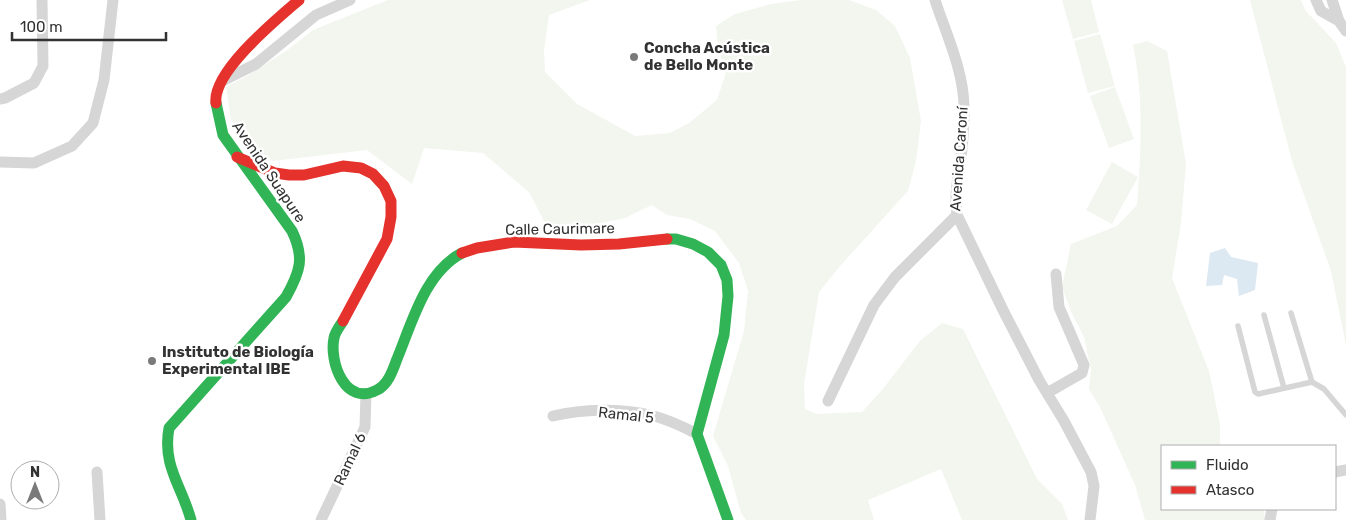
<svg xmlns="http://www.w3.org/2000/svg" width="1346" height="520" font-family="Rubik,sans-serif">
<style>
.green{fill:#f2f6ee}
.water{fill:#dce8f2}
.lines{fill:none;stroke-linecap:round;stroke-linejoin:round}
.lane{stroke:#d6d6d6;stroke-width:5.5}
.street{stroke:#d6d6d6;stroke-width:11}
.fast{stroke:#30b455;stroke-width:11}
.jam{stroke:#e5322d;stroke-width:11}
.poi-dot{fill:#7a7a7a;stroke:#fff;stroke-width:2}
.labels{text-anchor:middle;stroke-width:5;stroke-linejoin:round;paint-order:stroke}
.poi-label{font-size:15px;font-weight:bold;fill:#323232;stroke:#fff;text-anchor:start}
.street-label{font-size:15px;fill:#323232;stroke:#fff}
</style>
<rect width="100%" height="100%" fill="#fff"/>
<path class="green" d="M388,0h202l-41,15 -5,36 1,21 32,32 58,32 35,-3 19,-10 28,-23 9,-27 -8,-26 -2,-21 19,-12 36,-10 30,-4h48l27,10 19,16 15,32 11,63 -5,40 -8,30 -68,75 -21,26 -15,92 1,25 12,5 45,-2 20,-22 38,-49 22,-18 21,6 74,150 25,25 6,16h-106l-21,-51 -73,31 6,20h-128l-5,-7 -13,-47 -15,-30 31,-105 4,-40 -9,-28 -24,-32 -25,-12 -23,-4 -15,-10 -27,13 -59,12 -20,-5 -17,-33 -46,-39 -59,-5 -12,36 -45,-34 -94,11 -19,-11 -23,-30 -5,-33 21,-11 39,-25 27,-21z
M1062,0h29l8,32 -26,7z
M1250,0h51l4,10 31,33 10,24v278l-15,-74 -39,-110z
M1100,34l15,52 -27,7 -14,-52z
M1147,41l20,10 19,113 -5,59 -9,55 37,93 11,53v22h-58v63h102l1,11h-120l-10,-35 -35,-78 -11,-18 2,-19 -7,-33 -12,-23 -10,-27 9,-43 46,-18 20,-21c4,-54 7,-107 -4,-160z
M1115,87l19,52 -25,9 -19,-52z
M1112,162l26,15 -26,47 -26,-14z"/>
<path class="water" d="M1225,248l6,9 27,6 -3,27 -16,6 -2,-17 -13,-4 -2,10 -16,1 4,-33z"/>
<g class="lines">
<path class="lane" d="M1291,313l21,69 12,7 22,26
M1264,315l20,73
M1238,326l17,66 3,2 54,-12"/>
<path class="street" d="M935,0c11,34 29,71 29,108 0,16 -1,34 -3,50 -3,20 -7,37 -4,57l46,95 36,70 25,41 27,51 3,14 -4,34
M1316,0l5,11 18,10
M1332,0l7,21 7,10
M224,80l32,-16 60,-49 34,-15
M0,99l5,-1 29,-15 9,-17 -1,-66
M0,162l34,1 38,-17 21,-23 11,-43 9,-80
M1047,393l35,-20 2,-8 -25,-58 -3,-33
M828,401l46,-96 21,-28 62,-62
M553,416c30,-7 66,-8 97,-1 17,4 32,11 47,19
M97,472l3,48
M1335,472l11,-2
M0,504l1,16
M321,520l44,-93 1,-33
M1270,520l2,-11"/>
<path class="fast" d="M667,239h9l17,5 15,8 13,13 6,15 1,16 -4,39 -27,99 31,86
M343,321c-3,5 -8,11 -9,17 -5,24 11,69 43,52 11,-5 16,-20 20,-31 15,-36 28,-87 65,-106
M191,520c-9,-34 -29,-54 -22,-92l117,-131c14,-25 19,-39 6,-66l-69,-96 -7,-32"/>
<path class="jam" d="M216,103c-4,-31 61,-84 83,-103
M237,157l38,16 14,2h15l39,-9 18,2 12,6 11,12 7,15v16l-4,22 -44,82
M462,253l15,-5 37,-6 67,3 38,-1 48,-5"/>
</g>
<g class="poi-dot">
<circle cx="634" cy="57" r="5"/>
<circle cx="152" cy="361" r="5"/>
</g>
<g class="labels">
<g class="poi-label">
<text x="644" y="53">Concha Acústica<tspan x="644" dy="17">de Bello Monte</tspan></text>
<text x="162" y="357">Instituto de Biología<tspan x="162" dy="17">Experimental IBE</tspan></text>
</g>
<g class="street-label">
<text transform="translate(959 159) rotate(-86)" y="5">Avenida Caroní</text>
<text transform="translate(269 172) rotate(56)" y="5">Avenida Suapure</text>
<text transform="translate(560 229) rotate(-1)" y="5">Calle Caurimare</text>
<text transform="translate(626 415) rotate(6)" y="5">Ramal 5</text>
<text transform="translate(350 459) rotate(-65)" y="5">Ramal 6</text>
</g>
</g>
<rect x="1161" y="445" width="175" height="65" fill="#ffffff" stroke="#adadad"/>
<rect x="1171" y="461" width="25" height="8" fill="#30b455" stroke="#adadad"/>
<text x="1206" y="470" font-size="15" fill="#323232">Fluido</text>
<rect x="1171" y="486" width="25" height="8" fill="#e5322d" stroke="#adadad"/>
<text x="1206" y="495" font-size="15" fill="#323232">Atasco</text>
<g transform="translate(35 485)"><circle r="24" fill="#ffffff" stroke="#adadad"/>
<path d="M0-4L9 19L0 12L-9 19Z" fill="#7a7a7a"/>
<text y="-8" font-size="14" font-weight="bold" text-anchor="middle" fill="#323232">N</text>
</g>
<path d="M12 32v8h154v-8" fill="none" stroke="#323232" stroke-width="2.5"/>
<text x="20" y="32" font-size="15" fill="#323232" stroke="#ffffff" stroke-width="4" paint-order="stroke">100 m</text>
</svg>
